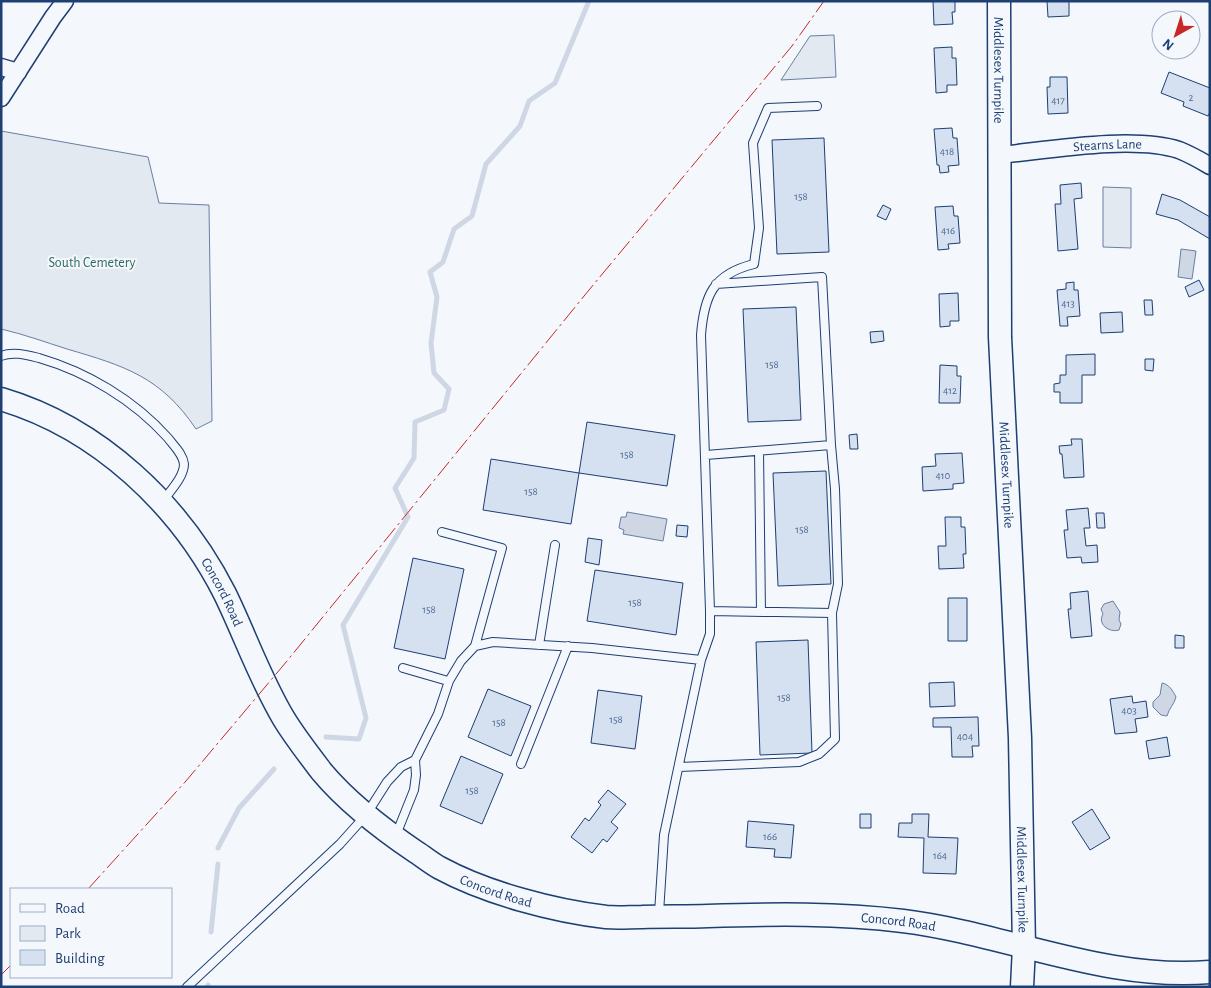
<svg xmlns="http://www.w3.org/2000/svg" width="1211" height="988" font-family="'Alegreya Sans',sans-serif">
<style>
.green{fill:#e3e9f0;stroke:#687fa3}
.water{fill:#cfd7e4;stroke:#687fa3}
.lines{fill:none;stroke-linecap:round;stroke-linejoin:round}
.stream{stroke:#cfd7e4;stroke-width:5}
.building{fill:#d5e0f0;stroke:#1d3f73}
.lane-casing{stroke:#1d3f73;stroke-width:10}
.street-casing{stroke:#1d3f73;stroke-width:19}
.secondary-casing{stroke:#1d3f73;stroke-width:25}
.lane{stroke:#f4f7fb;stroke-width:8}
.street{stroke:#f4f7fb;stroke-width:16}
.secondary{stroke:#f4f7fb;stroke-width:22}
.power{stroke:#c62828;stroke-width:1;stroke-dasharray:18 4 2.5 4;stroke-linecap:butt}
.labels{text-anchor:middle;stroke-width:4;stroke-linejoin:round;paint-order:stroke}
.number-label{font-size:11px;fill:#4b6792}
.street-label{font-size:14px;fill:#1d3f73;stroke:#f4f7fb}
.park-label{font-size:14px;fill:#2c6c60;stroke:#f4f7fb}
</style>
<rect width="100%" height="100%" fill="#f4f7fb"/>
<path class="green" d="M834,35l2,42 -55,3 29,-44z
M1,131l147,26 11,46 50,2 3,216 -16,8c-35,-52 -71,-63 -129,-80 -22,-7 -44,-15 -66,-20z
M1103,187l28,1v60l-28,-1z"/>
<path class="water" d="M1181,249l15,2 -4,28 -14,-2z
M627,512l40,7 -4,22 -40,-7 1,-4 -5,-2 2,-11h5z
M1113,601l7,11 -1,8 2,4 -2,6c-10,3 -22,-6 -16,-16l-2,-5 3,-5z
M1162,683c7,1 11,8 14,14 -2,8 -7,11 -9,19l-6,-1 -8,-8v-5l7,-7z"/>
<g class="lines">
<path class="stream" d="M326,737l33,2 7,-21 -23,-93 65,-108 -13,-29 19,-30 1,-36 29,-12 5,-21 -15,-16 -3,-30 6,-46 -7,-25 13,-10 11,-33 18,-13 14,-52 34,-38 9,-25 26,-18 34,-82
M218,848l21,-40 35,-39
M211,932l7,-68
M207,987l1,-2"/>
</g>
<path class="building" d="M933,1h22v11h-3l1,12 -19,1z
M1047,1h22v15l-21,1z
M952,47v11h4l1,27h-10v7l-11,1 -2,-45z
M1169,72l41,16v24l-2,4 -25,-10 1,-4 -23,-9z
M1050,77h17l1,36 -20,1 -1,-27h3z
M952,128l1,10h4l2,27 -11,1 1,6 -9,1 -1,-8h-2l-3,-36z
M824,138l5,114 -52,2 -5,-114z
M1081,183l1,15 -8,1 4,50 -20,2 -3,-47h6l-1,-19z
M1162,194l18,6 30,17v22l-32,-19 -22,-6z
M883,205l8,4 -5,11 -9,-4z
M953,206l1,10h4l2,27 -12,1 1,5 -11,1 -3,-43z
M1199,280l5,10 -15,7 -4,-10z
M1074,282v8h4l2,26 -13,1 1,9h-8l-3,-36 9,-1v-6z
M958,293l1,28h-9v5l-10,1 -1,-33z
M1144,300h8l1,15h-8z
M796,307l5,113 -53,2 -5,-113z
M1122,312l1,20 -22,1 -1,-20z
M883,331l1,10 -13,2 -1,-11z
M1095,354v21h-13v28h-22v-11h-6v-8l6,-1v-8h6v-20z
M1145,359h9l-1,12 -8,-1z
M940,365l17,1v10h4l-1,27h-21z
M587,422l88,13 -8,51 -88,-13z
M857,434l1,15h-8l-1,-14z
M1071,439h11l2,38 -20,1 -2,-24h-2l-1,-8 13,-1z
M962,453l2,30 -11,1v5l-30,2 -1,-24 14,-1 -1,-12z
M491,459l88,14 -8,51 -88,-14z
M826,471l5,113 -53,2 -5,-113z
M1088,508l2,20h-6l2,18 11,-1 1,17 -16,1 -1,-6 -14,1 -3,-28h4l-2,-20z
M1096,513h8l1,15h-8z
M945,517h16v10h4l1,27h-3l1,14 -25,1 -1,-23h8z
M677,525l11,1 -1,11 -11,-1z
M588,538l14,2 -3,25 -14,-3z
M413,558l51,11 -19,90 -51,-11z
M595,570l88,13 -7,52 -89,-14z
M1088,591l4,45 -21,2 -3,-29h3l-1,-16z
M948,598h19v43h-19z
M1175,635l9,1v12h-9z
M808,640l4,113 -52,2 -4,-113z
M954,682l1,24 -25,1 -1,-24z
M488,689l43,17 -20,50 -43,-19z
M598,690l44,6 -7,53 -44,-6z
M1132,696l1,7 13,-2 2,16 -13,2 2,13 -22,2 -5,-35z
M978,717l1,29h-7l1,11h-21l-1,-30h-18v-9z
M1167,737l3,19 -21,3 -3,-18z
M461,756l42,18 -21,50 -42,-18z
M608,790l18,14 -15,18 7,6 -11,14 -4,-3 -11,14 -21,-16 14,-19 4,3 12,-16 -3,-3z
M1092,809l18,29 -20,12 -18,-28z
M860,814h11v14h-11z
M912,814h17l-1,23 30,1 -2,36 -33,-1 1,-35 -26,-1 1,-14h13z
M748,821l46,4 -3,33 -17,-1 1,-8 -29,-2z"/>
<g class="lines">
<g class="lane-casing">
<path id="lane" d="M1,356c12,-5 26,-1 38,2 48,14 95,42 129,80 6,8 15,16 16,26 0,13 -14,27 -21,37
M831,445l4,44 3,95 -6,29
M759,451l2,161
M706,455l125,-10 -9,-168 -106,7
M442,532l60,16 -27,98
M539,645l16,-100
M403,668l45,13
M521,764l47,-118
M679,767l120,-5 20,-8 16,-15 -3,-126 -122,-2
M396,835l18,-45 2,-15 -1,-15 23,-46 11,-33 12,-20 14,-15 18,-4 99,6 109,12
M659,913l5,-78 37,-175 9,-26v-23l-9,-276c3,-39 12,-61 53,-71l5,-36 -6,-85 15,-35 49,-2
M187,987l153,-143 26,-29 21,-33 14,-15 14,-7"/>
</g>
<g class="street-casing">
<g id="street">
<path d="M1,67l17,5"/>
<path d="M1,98l52,-81 12,-16"/>
<path id="s1" d="M1000,155c49,-5 133,-20 179,-5 10,4 21,10 31,16"/>
</g>
</g>
<g class="secondary-casing">
<g id="secondary">
<path id="s2" d="M999,1l1,336 20,401 4,209 -2,40"/>
<path id="s3" d="M1,399c98,29 179,106 224,195 20,41 35,85 59,125 11,18 25,36 38,53 26,31 60,57 94,80 8,5 15,11 24,16 46,25 114,43 166,49 12,1 24,0 36,0 22,-1 44,0 66,-1 65,-2 130,-3 195,5 104,13 201,60 307,51"/>
</g>
</g>
<use href="#lane" class="lane"/>
<use href="#street" class="street"/>
<use href="#secondary" class="secondary"/>
<path class="power" d="M88,889l98,-108 101,-120 302,-371 203,-244 32,-45
M1,975l10,-10"/>
</g>
<g class="labels">
<g class="number-label">
<text x="1191" y="101">2</text>
<text x="1058" y="104">417</text>
<text x="947" y="155">418</text>
<text x="801" y="200">158</text>
<text x="948" y="234">416</text>
<text x="1068" y="307">413</text>
<text x="772" y="368">158</text>
<text x="950" y="394">412</text>
<text x="627" y="458">158</text>
<text x="943" y="479">410</text>
<text x="531" y="495">158</text>
<text x="802" y="533">158</text>
<text x="635" y="606">158</text>
<text x="429" y="613">158</text>
<text x="784" y="701">158</text>
<text x="1129" y="714">403</text>
<text x="616" y="723">158</text>
<text x="499" y="726">158</text>
<text x="965" y="740">404</text>
<text x="472" y="794">158</text>
<text x="770" y="840">166</text>
<text x="940" y="859">164</text>
</g>
<g class="street-label">
<text dy="5" stroke="none"><textPath href="#s2" startOffset="69">Middlesex Turnpike</textPath></text>
<text dy="5" stroke="none"><textPath href="#s1" startOffset="108">Stearns Lane</textPath></text>
<text dy="5" stroke="none"><textPath href="#s2" startOffset="474">Middlesex Turnpike</textPath></text>
<text dy="5" stroke="none"><textPath href="#s3" startOffset="302">Concord Road</textPath></text>
<text dy="5" stroke="none"><textPath href="#s2" startOffset="879">Middlesex Turnpike</textPath></text>
<text dy="5" stroke="none"><textPath href="#s3" startOffset="722">Concord Road</textPath></text>
<text dy="5" stroke="none"><textPath href="#s3" startOffset="1128">Concord Road</textPath></text>
</g>
<g class="park-label">
<text x="92" y="267">South Cemetery</text>
</g>
</g>
<rect width="1211" height="988" fill="none" stroke="#1d3f73" stroke-width="5"/>
<rect x="10" y="888" width="162" height="90" fill="#f4f7fb" stroke="#9eadc5"/>
<rect x="20" y="904" width="25" height="8" fill="#f4f7fb" stroke="#9eadc5"/>
<text x="55" y="913" font-size="15" fill="#1d3f73">Road</text>
<rect x="20" y="926" width="25" height="15" fill="#e3e9f0" stroke="#9eadc5"/>
<text x="55" y="938" font-size="15" fill="#1d3f73">Park</text>
<rect x="20" y="950" width="25" height="15" fill="#d5e0f0" stroke="#9eadc5"/>
<text x="55" y="963" font-size="15" fill="#1d3f73">Building</text>
<g transform="translate(1176 35) rotate(219)"><circle r="24" fill="#f4f7fb" stroke="#9eadc5"/>
<path d="M0-4L9 19L0 12L-9 19Z" fill="#c62828"/>
<text y="-8" font-size="14" font-weight="bold" text-anchor="middle" fill="#1d3f73">N</text>
</g>
</svg>
